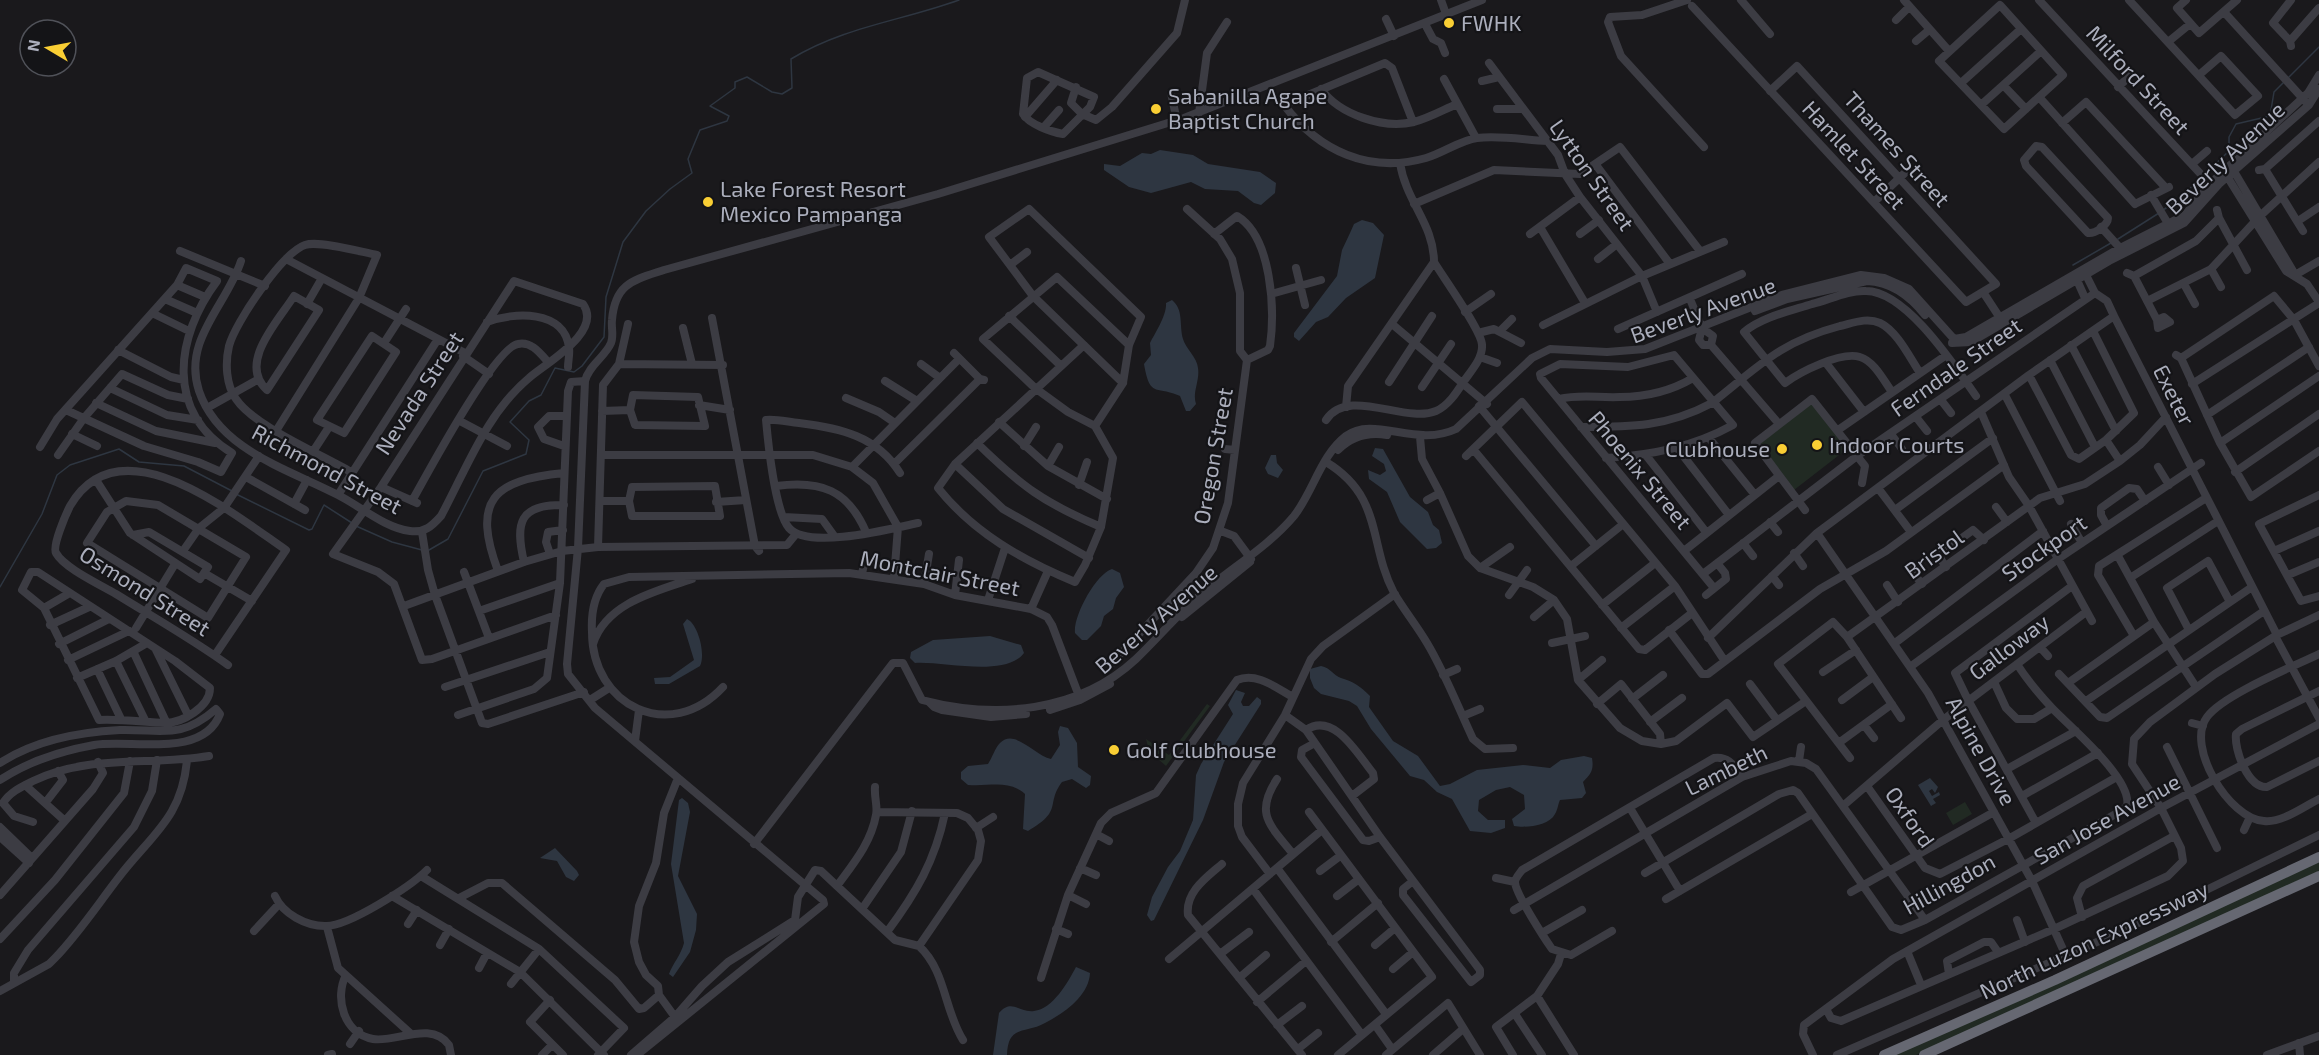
<svg xmlns="http://www.w3.org/2000/svg" width="2319" height="1055" font-family="'Exo 2',sans-serif">
<style>
.green{fill:#212a23}
.water{fill:#2e3641}
.lines{fill:none;stroke-linecap:round;stroke-linejoin:round}
.stream{stroke:#2e3641;stroke-width:1.5}
.minor{stroke:#3c3c43;stroke-width:8}
.highway{stroke:#666872;stroke-width:10}
.poi-dot{fill:#f9ce34;stroke:#141417;stroke-width:2}
.labels{text-anchor:middle;stroke-width:4.5;stroke-linejoin:round;paint-order:stroke}
.poi-label{font-size:22px;fill:#abaebc;stroke:#141417;text-anchor:start}
.street-label{font-size:22px;fill:#abaebc;stroke:#141417}
</style>
<rect width="100%" height="100%" fill="#1a191c"/>
<path class="green" d="M1811,401l36,48 -53,41 -37,-48z
M1207,704l3,2 -44,60 -17,-15 -3,-12 23,16z
M1965,802l7,12 -19,11 -7,-12z
M2319,860v11l-308,143 -95,41h-25z"/>
<path class="water" d="M1160,150l33,5 15,9 52,8 16,11 -1,10 -14,12 -7,-2 -16,-12 -33,-2 -14,-7 -40,11 -22,-6 -25,-17v-6l16,2 22,-13 9,1z
M1362,220l11,3 11,12 -9,43 -29,20 -18,19 -12,5 -17,19 -5,-4v-4l43,-57 5,-26 8,-17 4,-9z
M1172,300c12,10 7,24 11,39 3,10 14,18 15,29 2,13 -6,24 -2,36l-6,7h-4l-6,-15c-24,-11 -30,3 -36,-32l7,-9 -1,-12c5,-10 17,-28 16,-40z
M1375,448l8,1 27,48 18,15 5,13 6,5 3,13 -6,5 -9,1 -27,-27 -13,-30 -18,-13 -1,-9 12,5 6,-4 -2,-7 -12,-8z
M1271,455h5l1,8 6,7 -5,8 -10,-4 -3,-6z
M1112,569l8,4 4,14 -8,11 -3,11 -9,7 -3,10 -14,14h-5l-7,-7c-2,-17 21,-59 37,-64z
M687,619c11,5 19,35 13,47l-31,18h-14l-1,-6 16,-1 24,-17 -11,-36z
M990,636l31,9 3,8c-18,25 -82,8 -109,10l-5,-5 1,-6 22,-12z
M1321,666c10,2 12,9 20,12 13,4 19,8 29,18l-1,11 24,34 25,15 22,30 10,-2 27,-14 46,-5 27,3 11,-8 23,-4 8,2c2,12 -1,16 -9,24l3,11 -4,5 -22,2c-2,4 -2,9 -5,14 -6,12 -29,14 -41,12l-2,-7 13,-10 -1,-14 -14,-8 -14,3 -17,10 -1,11 10,9h17v8l-14,5 -21,-2 -18,-32 -15,-7 -13,-12 -14,-4 -39,-47 -14,-23 -8,-5 -28,-7 -7,-6 -4,-10v-9z
M1236,690l9,3 -4,9 2,4h6l8,-9 4,3v4l-37,58 -21,58 -49,100 -3,1 -4,-6 5,-18 16,-30 12,-16 13,-31 3,-45 5,-11 32,-50 -5,-9z
M1060,726l8,2 9,15 1,24 13,9 -1,9 -4,3 -14,-9 -10,3c-17,23 2,28 -34,49l-5,-2 2,-35c-17,-15 -36,-7 -57,-9l-7,-6v-7l7,-6 20,-2c4,-6 7,-16 12,-21 15,-15 35,13 51,16l9,-14 -2,-13z
M1930,778l8,9 -3,6 -3,-4 -3,2 3,5 7,-4 1,3 -7,4 3,4 -5,3 -13,-21z
M682,798l6,5 2,9 -12,64 19,38 -1,16 -6,22 -17,25 -4,-3c4,-11 12,-19 15,-31l-13,-79 8,-64z
M555,848l22,23 2,4 -5,6 -8,-4 -9,-16 -17,-3z
M1076,967l14,6c-1,23 -26,40 -45,50 -19,11 -37,1 -38,32h-14l6,-42c13,-15 20,0 35,-2 19,-2 34,-29 42,-44z"/>
<g class="lines">
<path class="stream" d="M2288,78l31,-31
M2206,173l23,-22v-14l7,-13 34,-8 4,-24 11,-11
M2163,210l17,-11 20,-21
M2118,239l41,-26
M2073,265l38,-22
M236,494l73,36 3,-1 12,-24 28,18
M356,526l36,16 30,8
M429,550l19,-11 35,-68 43,-17 3,-14 -19,-18 19,-21 12,-6 14,-27 19,4 8,-6 22,-29 2,-40 17,-55 23,-31 24,-22 22,-16 -4,-14 12,-29 27,-9 2,-5 -19,-10 25,-18v-6l12,-5 25,15 10,2 10,-6 -1,-29c52,-32 110,-38 168,-59
M0,587l42,-73 15,-39 13,-10 49,-16 20,13 45,4 48,25"/>
<path class="minor" d="M1441,0l5,14
M1687,0l-45,15 -32,2 -2,5 13,34 83,91
M1741,0l29,34
M1904,0l45,51
M2039,0l171,184
M2129,0l106,115 23,-19 -37,-40 -22,19
M2186,0l-9,8 22,25 38,-33
M2291,0l-18,23 17,18 1,5
M2000,5l63,70 -59,54 -65,-68z
M1692,6c91,99 183,197 274,296l30,-18 -199,-218 -27,25
M2224,12l82,90
M1386,19l8,17
M1896,20l13,-13
M1425,24l8,15 8,4 4,10
M1916,41l13,-11
M2290,41l29,-33
M2168,42l22,-18
M1489,63l69,92 7,19 15,23 62,79 15,36
M1038,72l56,25 -4,10 -27,27c-12,-2 -34,-10 -40,-20l4,-36z
M1444,79l32,59
M1482,81l17,-4
M1961,83l60,-54
M2004,86l22,23
M1076,87l-5,16 11,11 14,6 16,-13 65,-74 8,-33
M2118,87l13,-12
M1321,89c19,26 62,40 93,33 15,-4 29,-12 43,-18
M1171,93l6,28
M2039,97l96,107
M1981,105l60,-54
M1497,109h26
M1199,113l8,-60 20,-31
M1025,117l32,-37
M1413,122l-21,-54 -7,-5 -101,42c35,46 85,69 142,53 17,-5 35,-18 51,-20 22,-3 48,2 70,3
M2062,123l24,-21 79,85
M1044,127l15,-17
M2036,146l6,1 66,71c0,7 -13,16 -20,15l-62,-67 -2,-6z
M2192,164l15,-13
M1596,165l74,99
M2232,168l61,103
M2265,169l38,62
M2259,170l6,-1 54,-48
M2225,173l61,98 21,13 12,18
M2151,195l19,32
M1874,202l35,-33
M1414,204l80,-34 86,4 40,-27 80,104
M2135,204l34,-17
M1187,209l33,30 12,20 8,34v58l7,9
M2219,218l28,52
M2298,221l21,-14
M1540,227l45,76
M2101,227l19,21
M1214,234l23,-18c35,21 38,94 33,130l-2,4 -21,10
M1530,234l50,-37
M1580,234l19,-14
M180,251l85,35
M286,259l179,94
M1598,259l19,-15
M241,261c-14,44 -59,79 -42,130 20,59 89,78 139,104 22,11 47,33 72,36 15,2 22,-5 31,-15 26,-48 45,-102 88,-138 17,-15 74,-46 54,-74l-69,-23 -133,206 -48,67 45,18 16,12 28,76 10,-1 124,-44
M1010,265l17,-13
M1296,268l9,37
M2211,269l10,18
M2127,273l7,3 62,-35 23,-23 -2,-8
M2295,275l24,-14
M2134,276l23,44 1,8 12,-6 -6,-5 -7,3
M2076,278l9,20
M2184,284l11,20
M177,285l28,12
M1983,292l19,29
M2095,293l12,8 7,15
M1271,294l50,-14
M294,296l25,14 -52,80c-30,-27 12,-70 27,-94z
M2274,296l20,24 25,46
M165,299l32,14
M1690,299l12,29
M2147,301l64,-32 49,-53 59,-54
M307,304l15,-26
M1755,311l32,-12 80,-18c25,1 43,15 58,34
M1465,312l26,-18
M152,313l37,18
M1009,316l51,49
M712,318l43,228 4,5
M487,322c26,-10 78,-13 82,26 1,6 -1,13 -1,19
M1392,324l95,80
M1543,325l99,-49 82,-34
M683,328l9,36
M1702,328l11,8 -2,9h-8l-4,-5z
M1618,329l124,-55
M1500,331l12,-12
M1478,333l16,-4 27,14
M372,336l24,16 -52,81 -27,-13z
M384,343l22,-34
M1952,343l19,-1 138,-81 75,-38 35,-39 90,-79 10,-16
M1084,345l-129,119 -17,24c36,45 84,72 137,94l10,-17 16,-38 12,-69 -18,-32 -27,-14 -33,-24 -52,-49 74,-62 72,68
M1711,345l68,79
M2071,345l45,86
M118,350l53,27 13,3
M954,353l26,26
M2176,355l5,3 39,85 31,54
M463,356l26,18
M1480,357l17,6
M2181,358l93,-62
M2050,360l45,87
M1826,363l38,49
M619,364l104,1
M921,364l19,14
M2029,375l42,80 8,4 27,-19 28,-27 -41,-82
M885,381l32,20
M1389,382l43,-66
M2192,384l127,-81
M1422,387l29,-43
M110,388l57,27 31,5
M1892,392c-8,-11 -18,-31 -32,-35 -19,-6 -60,15 -75,26l-41,-51c18,-15 46,-21 68,-28 17,-4 36,-14 54,-13 40,0 88,74 110,105
M633,395l65,2 7,29 -70,-1 -5,-15z
M2005,395l55,106
M846,398l33,14 16,11
M1559,399c21,-5 39,-1 61,-2 25,0 51,-6 73,-19
M1941,400l10,13
M96,403l60,28 59,12
M699,405l31,5
M1479,406l117,140
M1346,407l2,-21 86,-124c0,-38 -28,-60 -34,-99
M207,408l52,-29
M602,411l28,-1
M1981,412l28,65 20,29 63,115
M2207,415l102,-68
M1916,417l11,14
M458,420l49,26
M1326,420c22,-34 79,4 110,-9 12,-5 21,-19 28,-30 7,-10 19,-23 18,-36 0,-14 -39,-68 -48,-83
M999,422l49,44 59,33
M1095,426l28,-43 6,-38 12,-28 -112,-108 -40,28 44,59 90,87
M1581,427c50,0 86,0 131,-24 47,-37 68,-61 128,-77 13,-3 27,-9 40,-3 17,8 30,35 40,50
M1838,430l107,-74
M276,431l83,-133 18,-43c-16,-3 -58,-15 -72,-10 -23,8 -70,78 -76,101 -4,17 -3,39 7,53 19,28 85,55 115,73
M72,434l25,12
M1891,434l11,15
M1420,437l2,22 18,34 28,63 12,12 53,19 21,13 13,19 11,61 42,48 22,13 19,3 15,-3 51,-38 26,34 53,-36
M1709,438l46,57
M2106,440l14,21
M977,443c44,43 67,60 124,84
M2220,443l99,-67
M564,446l-20,-7 -6,-12 11,-11h18
M1024,446l12,-19
M40,447l17,-28 120,-134 9,-17 31,13c-42,56 -52,131 15,172l-11,19 -23,-10 -54,-16 -78,-36
M1225,449l10,1
M1473,449l166,200 6,1 47,-37
M1678,449l51,66
M314,450l15,-23
M1338,450c14,-14 31,-18 49,-15
M1645,454l61,78
M58,455l26,-37 38,-44 46,21 20,4
M601,455h212l39,12 21,16 25,44 -4,51
M1466,456l56,-54 153,184 49,74
M1606,458c46,-3 87,-11 127,-33l-59,-70 -46,12 -68,-3 -20,10 1,4c58,70 116,140 173,210
M1326,462c58,35 42,82 68,131 10,17 23,33 33,50 18,30 31,64 46,96l12,10 28,-1
M894,464l86,-85 4,1
M955,464l48,45 86,49
M1048,466l11,-19
M852,467l107,-108
M2158,467l11,18
M2235,472l84,-58
M900,473c-23,-37 -60,-45 -101,-50 -11,-1 -22,-4 -33,-3 2,22 9,92 23,108 19,22 101,1 129,-5
M246,477l59,33
M96,480l34,53 70,46 8,-12 -59,-35 -16,3
M1079,485l8,-23
M715,486l5,30h-88l-3,-15 3,-14z
M776,486c45,-6 72,4 90,46
M381,487l36,16
M1878,488l33,44
M338,495l100,-156
M2319,495l-60,29 42,77 18,-5
M2251,497l68,-46
M1427,500l13,-7
M126,501l32,4 88,52 -38,61 -121,-75 20,-31z
M412,501c14,-25 83,-154 106,-157 13,-3 22,9 30,18
M600,501h29
M716,502l30,-2
M294,504l13,-24
M1996,507l11,15
M1805,510l-50,-67 57,-44 53,67 -3,17
M1895,510l98,-72
M784,517l38,2 13,18
M1770,522l8,10
M2071,524l11,19
M2107,526l-6,-11v-7l28,-20 8,1 8,12
M1221,531l13,5 17,23
M422,532l6,38 7,25 47,128 6,1 96,-32
M1817,533l111,160 104,188 34,75
M1743,543l10,13
M598,547l5,-162 16,-21 9,-40
M183,551l16,-23 25,-20 35,-52
M1684,551l95,-75
M2274,551l45,-20
M1794,553l9,13
M550,554l-4,-12 2,-10 15,-2
M2118,556l36,66 42,65
M524,562c-9,-39 -5,-58 40,-57
M1571,566l51,-41
M1946,567l-6,-9 1,-5 32,-23 11,10
M1480,568l30,-21
M1910,569l12,15
M498,571c-26,-70 -6,-91 66,-98
M31,572h7l137,89 35,27c0,19 -28,35 -45,35 -22,-1 -43,-4 -66,-3l-55,-112 -22,-18z
M464,572l25,66
M204,573l48,28
M862,574l3,-15
M1703,574l154,-118 238,-163 -11,-22
M2288,575l31,-13
M1772,576l7,9
M2130,578l88,-57
M924,584l5,-30
M1887,585l11,17
M955,595l4,-35
M1509,595l18,-25
M1706,595l20,-16 -1,-6 -8,-10
M988,600l17,-52
M1602,605l53,-42
M404,606l120,-44 38,-11 36,-4 189,-2 9,-11
M44,608l24,-14
M1031,609l17,-38
M479,611l81,-28
M1182,617l68,-55
M1534,617l20,-17
M50,625l39,-18
M136,628l39,-64
M1621,628l54,-42
M1669,630l33,44h6l112,-85 66,-38 118,-86
M2189,630l-22,-42 41,-27 22,41
M2134,636l-36,-61 1,-9 107,-68
M2275,636l44,82
M1847,637l193,-139 45,-14 35,-23 20,-16 26,-28
M1708,638l109,-105 212,-158 85,-59 163,319
M1552,643l33,-7
M1895,643l148,-112
M59,644l48,-24
M593,644c13,-41 63,-53 99,-65
M2040,647l8,9
M156,650l32,65
M133,651l35,75
M2319,654c-27,13 -96,41 -112,63 -22,29 22,102 57,104 18,2 39,-14 55,-22
M215,655l71,-105c-53,-36 -166,-130 -216,-44 -4,8 -18,40 -14,47 8,15 45,32 60,41 37,23 76,45 112,71
M68,660l61,-29
M116,661l29,59
M1112,663l84,-90 17,-25 15,-45 19,-143
M1910,667l148,-108 143,-96
M97,669l24,50
M1823,672l33,-22
M2059,674l41,43 7,1 157,-107
M1443,675l14,-6
M77,678l39,-17 31,-18
M1578,680l24,-20
M1994,682l12,26 11,11h17l18,-11
M2068,683l86,-61
M1750,684l27,36
M445,687l105,-35
M723,687c-53,57 -131,19 -131,-55 -1,-18 1,-34 12,-48l25,-7 220,-4 75,11 31,11 76,14 16,8 5,8 27,71
M2319,691l-77,38 -6,5c-2,16 12,54 31,53l52,-26
M1632,699l31,-24
M590,700l19,-12
M1842,700l31,-23
M2086,701l166,-114
M929,702l5,5 8,3 49,7 35,-3
M1597,704l24,-20 39,50 1,10
M1050,710l30,-10 30,-16
M458,715l76,-26 13,-11 13,-95 8,-192 3,-9 14,-1
M1285,715l21,15 74,107 100,133v5l-9,7 -68,-87v-6l10,-8
M1463,716l17,-7
M1650,722l32,-24
M2192,723l11,3
M1864,725l10,13
M1306,730c28,-19 52,25 67,43l1,6 -22,17
M635,741l4,-31
M1840,742l52,-38
M1313,744l-11,6 -1,7 62,83 6,1 11,-4
M2167,747l50,101
M1850,758l-72,-94 55,-42 14,15 54,81
M1799,761l2,-14
M0,763c35,-23 79,-31 120,-33 43,-1 60,10 96,-21l4,5c-17,45 -89,25 -126,31 -34,6 -65,16 -94,35
M2007,769l69,-38
M1277,779c-23,35 -7,46 16,75
M25,785l40,36
M1867,786l58,82 15,6 70,-36 105,-60
M875,787c-1,10 3,20 1,28 -5,28 -23,49 -39,71l58,54 24,6 59,-86 3,-19 -3,-11 -10,-12 -11,-5 -80,-1
M2022,796l76,-43
M46,802l17,-22 -5,-9
M1844,805l99,-85 143,-108
M1630,808l50,83
M1309,812l123,165 -94,78
M33,822l-19,-6 -11,-13c7,-11 18,-16 30,-22 56,-27 117,-15 176,-25
M2036,823l-68,-123 -13,-27 117,-87
M0,827l32,31
M976,828l17,-11
M2244,830l6,-13
M1096,834l13,7
M0,837l29,26
M754,844l139,-181h10l19,37c73,19 156,13 214,-41 22,-21 41,-44 64,-64 31,-27 68,-48 94,-79 19,-24 27,-61 52,-80 28,-21 70,12 110,-7l76,-71 18,-9 57,3 38,-3 137,-54 79,-20 23,3 25,11 45,50 12,-2 154,-89 65,-33 25,-31 98,-91 11,-18
M1222,864c-15,13 -37,28 -34,51l114,140
M1080,868l16,7
M1277,868l109,146
M1320,871l20,-15
M1645,873l134,-79 14,-4 5,3 94,134 9,3 24,-10 196,-109 6,-5c6,-27 -57,-79 -75,-98 -13,-14 -25,-28 -35,-44
M1270,874l-28,-37 -4,-11v-22l5,-21 42,-68 26,-56 12,-13 72,-52
M421,876l118,73 85,79 -26,27
M1496,878l19,4
M1253,889l109,146
M1851,892l143,-80
M0,895l93,-106 10,-16 -5,-11
M1068,895l18,9
M275,896c8,18 31,30 50,30 23,1 86,-40 102,-56
M392,896l128,76 84,83
M1337,896l22,-17
M459,898l29,-15h14l113,97 24,29 5,-1 15,-13
M1666,899l146,-85
M862,909l39,-57 11,-41
M1514,910l228,-133 49,-16 15,2 10,6 109,151
M2082,917l-5,-19 6,-12 91,-50
M2017,920l8,22
M408,924l9,-14
M327,927l11,41 72,65
M1056,929l12,5
M254,931l25,-27
M1612,931l-41,24 -19,-6c-7,-10 -37,-56 -37,-67 0,-4 5,-9 7,-12l192,-112c15,-2 20,8 28,19
M887,932c29,-39 48,-71 58,-119
M1542,933l40,-23
M0,939l55,-59 69,-87 6,-32
M1331,942l47,-39
M440,945l9,-16
M1375,945l20,-17
M919,946c27,25 25,64 44,94
M1907,951l14,34
M1220,954l29,-22
M1169,959l153,-129
M479,968l8,-15
M1393,969l20,-17
M1949,974l-2,-13 37,-19h7l7,10
M346,975c-12,23 -2,59 27,64 23,4 58,-19 76,6l2,10
M1041,978l27,-83 33,-72 10,-10 45,-20 81,-113c19,-8 38,7 54,16
M1239,978l27,-23
M14,983v-10l14,-23 106,-123 18,-36 5,-31
M511,984l28,-35
M0,991l49,-27 6,-6c24,-25 43,-54 64,-81 32,-42 63,-59 68,-117
M1537,996l37,59
M550,1000l-20,22 33,33
M1257,1002l49,-41
M1826,1009l5,9 10,3 213,-92 114,-53 15,-15 -2,-13 -20,-40 -29,-44 2,-25 16,-17 65,-48 62,-39 42,-20
M1515,1014l27,41
M675,1017l-16,-22 -1,-9 -12,-11 -7,-13 -5,-20 5,-36 17,-43 8,-50 14,-35
M1277,1025l25,-19
M1375,1025l17,24
M2299,1043l1,12
M350,1044l9,-13
M1298,1049l20,-16
M328,1055l4,-1
M542,1055l10,-10
M631,1055l44,-38 27,-31 26,-24 67,-42 3,-23 17,-27 6,1 16,15
M637,1055l187,-151 -1,-4 -228,-192 -27,-34 -1,-10 11,-116 7,-167c4,-16 20,-24 26,-38 3,-7 0,-16 1,-23 3,-37 22,-40 52,-50l274,-76 246,-76 298,-118
M1386,1055l62,-52 32,52
M1433,1055l30,-26
M1513,1055l-17,-28 41,-31 21,-32 3,-10
M1813,1055l-10,-21 1,-9 89,-66 268,-151 158,-84
M1837,1055l283,-123 199,-97
M2267,1055l52,-19"/>
<path class="highway" d="M1884,1055l171,-75 264,-123
M1924,1055l395,-179"/>
</g>
<g class="poi-dot">
<circle cx="1449" cy="23" r="6"/>
<circle cx="1156" cy="109" r="6"/>
<circle cx="708" cy="202" r="6"/>
<circle cx="1817" cy="445" r="6"/>
<circle cx="1782" cy="449" r="6"/>
<circle cx="1114" cy="750" r="6"/>
</g>
<g class="labels">
<g class="poi-label">
<text x="1461" y="31">FWHK</text>
<text x="1168" y="104">Sabanilla Agape<tspan x="1168" dy="25">Baptist Church</tspan></text>
<text x="720" y="197">Lake Forest Resort<tspan x="720" dy="25">Mexico Pampanga</tspan></text>
<text x="1829" y="453">Indoor Courts</text>
<text x="1770" y="457" text-anchor="end">Clubhouse</text>
<text x="1126" y="758">Golf Clubhouse</text>
</g>
<g class="street-label">
<text transform="translate(2138 80) rotate(47)" y="8">Milford Street</text>
<text transform="translate(1897 149) rotate(48)" y="8">Thames Street</text>
<text transform="translate(1854 155) rotate(47)" y="8">Hamlet Street</text>
<text transform="translate(2225 158) rotate(-43)" y="8">Beverly Avenue</text>
<text transform="translate(1592 175) rotate(55)" y="8">Lytton Street</text>
<text transform="translate(1703 310) rotate(-20)" y="8">Beverly Avenue</text>
<text transform="translate(1956 367) rotate(-35)" y="8">Ferndale Street</text>
<text transform="translate(419 393) rotate(-57)" y="8">Nevada Street</text>
<text transform="translate(2174 395) rotate(63)" y="8">Exeter</text>
<text transform="translate(1213 456) rotate(-80)" y="8">Oregon Street</text>
<text transform="translate(327 469) rotate(28)" y="8">Richmond Street</text>
<text transform="translate(1640 470) rotate(50)" y="8">Phoenix Street</text>
<text transform="translate(2044 548) rotate(-35)" y="8">Stockport</text>
<text transform="translate(1934 554) rotate(-36)" y="8">Bristol</text>
<text transform="translate(940 573) rotate(11)" y="8">Montclair Street</text>
<text transform="translate(145 591) rotate(32)" y="8">Osmond Street</text>
<text transform="translate(1156 619) rotate(-41)" y="8">Beverly Avenue</text>
<text transform="translate(2009 647) rotate(-37)" y="8">Galloway</text>
<text transform="translate(1981 751) rotate(61)" y="8">Alpine Drive</text>
<text transform="translate(1726 770) rotate(-26)" y="8">Lambeth</text>
<text transform="translate(1910 817) rotate(55)" y="8">Oxford</text>
<text transform="translate(2107 819) rotate(-29)" y="8">San Jose Avenue</text>
<text transform="translate(1949 884) rotate(-29)" y="8">Hillingdon</text>
<text transform="translate(2094 940) rotate(-25)" y="8">North Luzon Expressway</text>
</g>
</g>
<g transform="translate(48 48) rotate(280)"><circle r="28" fill="#141417" stroke="#505259" stroke-width="1.5"/>
<path d="M0-4.5L10 22L0 15L-10 22Z" fill="#f9ce34"/>
<text y="-9" font-size="16" font-weight="bold" text-anchor="middle" fill="#abaebc">N</text>
</g>
</svg>
